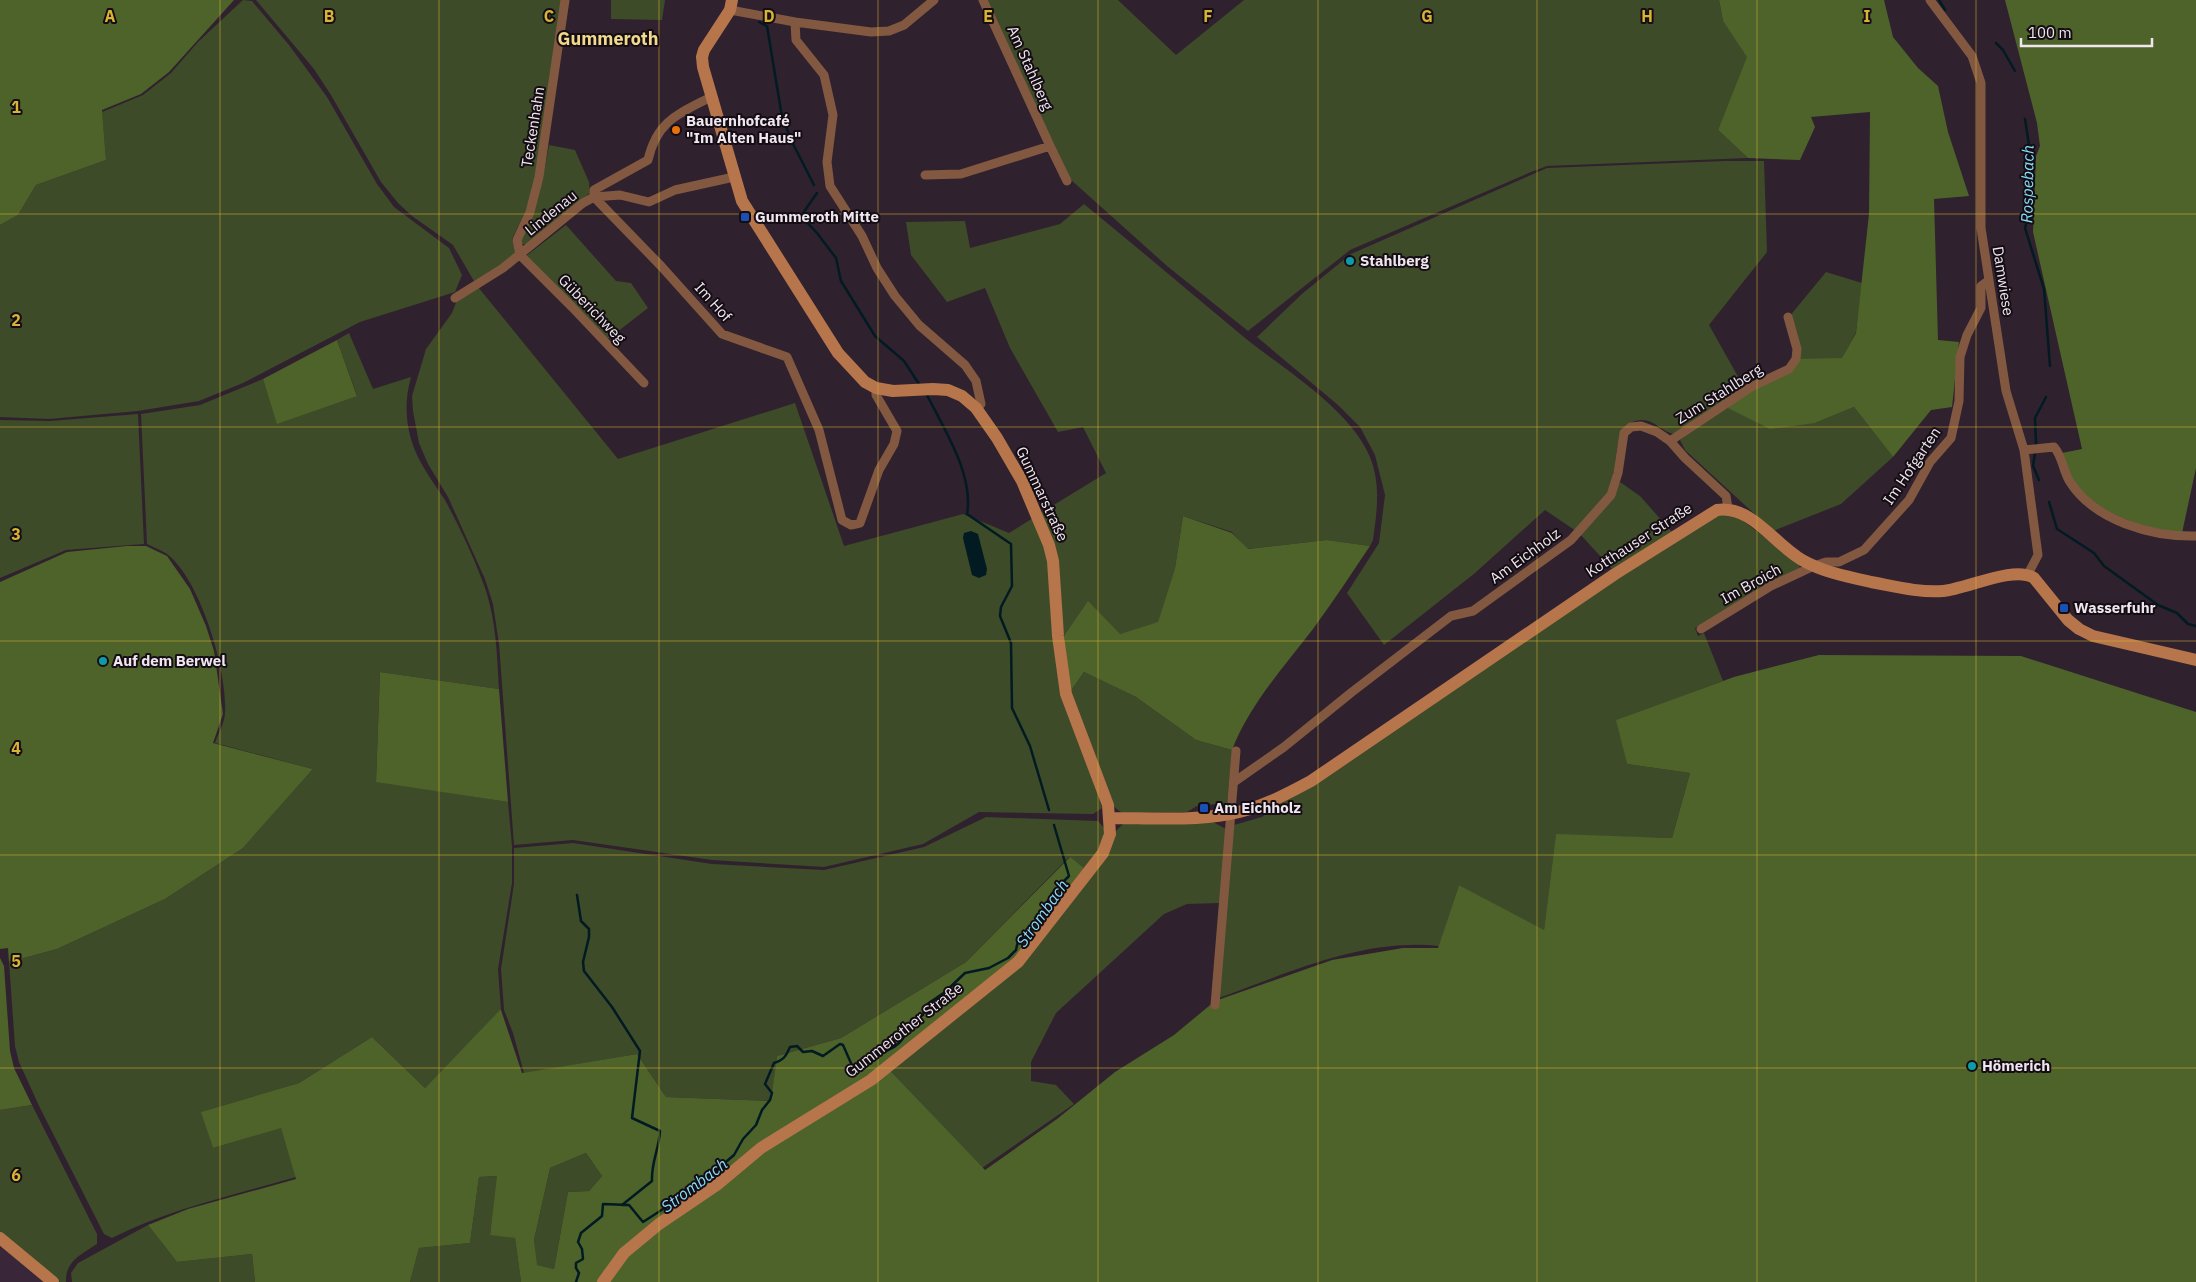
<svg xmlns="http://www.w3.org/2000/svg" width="2196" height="1282" font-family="'IBM Plex Sans',sans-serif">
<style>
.built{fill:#3a2639}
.green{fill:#3d4b28}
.forest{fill:#4d632a;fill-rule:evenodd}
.water{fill:#021b23}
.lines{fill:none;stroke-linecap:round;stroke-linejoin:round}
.stream{stroke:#021b23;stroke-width:2.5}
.street{stroke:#825940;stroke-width:9}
.secondary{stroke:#b6754b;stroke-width:12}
.grid{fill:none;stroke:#d9b334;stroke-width:1;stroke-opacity:0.55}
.food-dot{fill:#e8710a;stroke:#140d13;stroke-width:2}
.transit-dot{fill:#1a4fb4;stroke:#140d13;stroke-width:2}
.culture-dot{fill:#0f9aa8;stroke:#140d13;stroke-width:2}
.labels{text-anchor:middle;stroke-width:4;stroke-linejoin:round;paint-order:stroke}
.street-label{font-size:15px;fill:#f0e6ef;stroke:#140d13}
.poi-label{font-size:15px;font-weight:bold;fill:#f0e6ef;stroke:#140d13;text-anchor:start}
.water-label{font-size:16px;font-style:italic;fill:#86defa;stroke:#140d13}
.quarter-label{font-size:18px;font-weight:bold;fill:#f2d98c;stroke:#140d13}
.grid-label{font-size:16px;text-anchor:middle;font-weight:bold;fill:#d9b334;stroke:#140d13;stroke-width:4;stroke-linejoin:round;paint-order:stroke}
</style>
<rect width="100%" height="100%" fill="#30212e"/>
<path class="built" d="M0,1243l47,39h-47z"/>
<path class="green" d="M243,0l9,1 37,44 38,52 50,87 17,23 55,41 13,27 -7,17 -95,30 -117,61 -44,18 -61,10 -89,8 -49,-2v-192l18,-10 18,-30 70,-25 -4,-48 41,-17 28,-22 27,-31z
M256,0h306l-25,176 -11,34 -14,29 4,16 -42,26 -21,-36 -41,-29 -14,-13 -17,-21 -50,-87 -17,-26z
M611,0h54l-3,20 -51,-1z
M988,0h130l58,55 68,-55h475l4,21 25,36 -30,73 30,28 -201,8 -16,6 -181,78 -102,81 -81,-65 -97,-87 -17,-33z
M549,145l26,5 14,32 1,11 -64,51h-4l-2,-4 23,-62z
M1725,161h39l3,91 -58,73 36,64 -68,45c-14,0 -21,-14 -35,-14 -33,1 -22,51 -33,72 -7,14 -23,27 -33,39l-31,-21 -70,63 -91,72 -37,-52 32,-50 6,-48 -10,-40 -15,-28 -22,-22 -81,-68 46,-44 48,-39 196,-86z
M1084,204c54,44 107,89 161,134 41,33 104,70 125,119 11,28 7,54 3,83l-3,6 -43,-6 -80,9 -15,-17 -49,-16 -8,52 -17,55 -38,11 -56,2 -25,-122 67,-41 -23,-46 -25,5 -48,-84 -25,-60 -38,14 -36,-47 -5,-33 59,-1 5,27 90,-24z
M566,225l50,56 15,2 17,25 -40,31 -82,-83z
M1826,272l36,11 -6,49 -14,27h-45l-8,-42z
M478,287l140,172 177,-56 49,143 119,-32 46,19 24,-15 15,38 4,78 50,174 -9,6 -114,-2 -56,32 -99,23 -112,-7 -139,-20 -59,5 -15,-201 -6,-40 -8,-25 -37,-82 -20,-33 -9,-21 -6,-32 -1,-15 14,-47 26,-36 5,-13z
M349,333l24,56 38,-12c-9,32 -4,63 13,91 6,11 14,21 21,32 14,26 27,53 37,80 14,35 15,72 17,109l-119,-17 -4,109 132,21 4,44v37l-14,86 3,41 -76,78 -53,-51 -73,46 -97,29 11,36 68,-21 15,50c-64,19 -124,31 -184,61l-8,-4 -64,-126 -21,-46 -4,-16 -6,-84 48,-13 108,-50 78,-51 70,-79 -98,-26c3,-9 9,-19 10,-29 3,-41 -24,-134 -58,-160 -6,-4 -14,-7 -20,-10l-6,-130 59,-9 63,-26 15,44 79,-28 -20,-55z
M1722,405l93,18 39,-16 39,50 -52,47 -68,27 -88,-81 -5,-10z
M138,414l6,130 -78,6 -66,28v-158l50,1z
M1620,482l20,14 32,36 -60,37 -33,-36z
M1713,515h22l63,47 2,6 -31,15 -74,45 3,8 6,-3 19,48 -106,39 10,44 63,9 -18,65 -116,-3 -12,96 -85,-46 -20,61c-78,-8 -152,28 -223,53l18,-174 28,-8 14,-12z
M1084,672l52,25 60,43 36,10 -5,53 -30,3 -10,6 -65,1 -9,-7 -43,-114z
M986,817l112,4 7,8 -5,20 -16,19 -15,-11 -103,105 -125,76 -64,18 -5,45 -106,-4 -29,-43 -113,19 -11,-40 -9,-23 -3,-41 13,-85v-36l59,-5 139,21 112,6 100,-23z
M1213,822l13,7 -6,74 -33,1 -23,10 -108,99 -25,49v19l25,4 18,19 -92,64 -92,-98 131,-105 92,-131 11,-11z
M32,1105l65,129v10c-15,10 -32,17 -31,38h-6l-60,-50v-122z
M586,1153l16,23 -13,15 -21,1 -14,77 -18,-4 -2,-25 16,-72z
M498,1176l-8,58 25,4 6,44h-111l9,-34 51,-5 9,-66z
M148,1225l29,37 75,-8 3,28h-183l-1,-9 7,-10z"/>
<path class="forest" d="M0,0h234l-65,72 -28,22 -39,16 4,50 -70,25 -18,30 -18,10z
M1719,0h165l9,37 25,31 20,18 10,46 21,64 -35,3 4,141 21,2 -7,65 -21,3 -38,47 -39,-50 -39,16 -45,6 -48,-24 75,-46 45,-1 14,-25 13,-119 1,-102 -59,5 4,10 -15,33 -52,-2 -30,-28 29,-73 -24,-36z
M2005,0h191v468l-14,65c-39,-5 -84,-18 -109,-52 -5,-7 -8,-20 -11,-28l20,-4 -49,-217 3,-76 4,-10 -3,-23z
M337,340l20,56 -80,28 -14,-45z
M1183,516l49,17 16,16 79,-9 43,6c-19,28 -37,56 -57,83 -29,38 -64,76 -81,121l-36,-10 -60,-43 -52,-25 -14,20 -6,-56 24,-35 32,33 38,-12 17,-54z
M127,546h19l21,10 23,33 16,37 8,25 9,63 -10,29 100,26 -70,79 -78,51 -108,50 -48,13 -1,-14 -8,1v-367l67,-30z
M1819,655l202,1 175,56v570h-1675l-6,-44 -25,-3 7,-59 -18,1 -9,66 -51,5 -9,34h-155l-3,-28 -75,8 -29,-37 40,-16 108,-30 -15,-51 -68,20 -12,-36 98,-29 73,-46 53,51 75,-78h1l21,63 115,-19 29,43 105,4 6,-45 64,-18 125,-76 104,-105 14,11 -72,92 -128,104 101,106 72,-51 58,-47 59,-37 41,-34 117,-41 71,-12h35l21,-63 85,45 12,-96 116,4 18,-65 -63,-9 -11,-44 118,-43zM586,1153l16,23 -13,15 -21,1 -14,77 -17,-4 -3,-25 16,-72z
M380,672l119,17 9,113 -132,-20z
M0,958l4,8 6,85 4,17 18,37 -32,5z"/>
<path class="water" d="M971,531l7,3 9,35 -1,6 -7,3 -7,-3 -9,-37 1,-5z"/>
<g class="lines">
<path class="stream" d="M1939,0l6,10
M759,22l8,4 14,85 9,27 24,47
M1996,43l7,7 12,21
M2025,119l5,33 -6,54 3,14 -2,8 19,61 6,77
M817,193l-16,23 16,17 19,25 5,23 34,55 29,25 15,23
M927,395c17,34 47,80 40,119l44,30 1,42 -11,21 -1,9 11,27 1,65 18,38 19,64
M2036,444l-1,-26 11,-21
M2035,453l-2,13 6,14
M2049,502l8,27 37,24 10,13 54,39 19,8 11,11 8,2
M577,895l4,26 8,8v8l-6,25 1,9 28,36 28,44 -8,67 28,13c-1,18 -9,32 -8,50l-30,24
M576,1282l3,-9 -3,-5v-5l7,-4 -1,-10 -4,-7 3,-9 21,-17 1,-12 26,1 14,17 51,-33 40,-34 9,-16 13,-14 6,-15 8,-10 2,-7 -7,-9 9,-21c10,-3 12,-7 16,-16l7,-1 6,6 9,-1 11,5 17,-12 3,1 11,25 9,-1 6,-13c9,-2 23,-6 30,-13 10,-9 10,-21 24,-28l3,-10 19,-13 20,-19 24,-5 19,-10 8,-8c1,-9 6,-16 14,-20l24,-39 15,-15 -15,-51"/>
<path class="street" d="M565,0l-26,177 -9,35 -13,28 3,15 52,52 72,76
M983,0l67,146 17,35
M1930,0l42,56 9,27v145l25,163 18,59 14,105 -10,19
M730,10l65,12 76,10 18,-1 15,-6 30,-25
M795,22l1,18 28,35 9,40 -6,47 3,24 32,50 15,32 18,28 24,29 46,40 11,16 5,23 -5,4
M711,97c-33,17 -54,24 -63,63l-54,30v7l67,69 61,68 65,23 32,73 23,90 9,5 9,-2 19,-53 15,-26 3,-13 -21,-36v-7
M925,175l36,-1 89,-28
M455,298l48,-30 80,-65 11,-6 26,-2 29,7 26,-12 59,-13
M1670,441l81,-54 38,-18 7,-10 1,-10 -9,-32
M2024,450l30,-3c9,10 9,25 16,35 25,39 82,55 126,54
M1701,629l70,-43 43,-20 12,-4h13l25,-12 45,-50 21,-38 21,-24 8,-37 1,-44 7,-22 14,-27v-22l8,-6
M1234,782l50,-35 68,-55 99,-76 22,-5 98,-71 40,-45 7,-22 6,-40 7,-6 10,-1 16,6 13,9 15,17 41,38 2,12
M1215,1005l21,-254"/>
<path class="secondary" d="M1110,818c39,0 81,3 119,-4 30,-5 56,-19 82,-33l304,-207 102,-64c35,-5 57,34 85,50 21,12 46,17 69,22 22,4 49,11 72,9 24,-2 71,-26 91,-13l34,42 11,9 14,7 103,24
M0,1238l53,44
M603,1282l21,-29 35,-29 59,-40 43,-36 110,-68 147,-118 85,-109 7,-19 -2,-29 -42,-111 -8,-58 -5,-75 -4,-16 -27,-64 -25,-43 -21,-30 -14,-12 -14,-6 -15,-1 -40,2 -17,-3 -11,-6 -27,-29 -96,-152 -39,-134 -1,-10 2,-7 26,-40 2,-10"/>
</g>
<path class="grid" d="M220,0v1282M439,0v1282M659,0v1282M878,0v1282M1098,0v1282M1318,0v1282M1537,0v1282M1757,0v1282M1976,0v1282M0,214h2196M0,427h2196M0,641h2196M0,855h2196M0,1068h2196"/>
<circle class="food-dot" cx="676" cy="130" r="5"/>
<g class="transit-dot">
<rect x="740" y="212" width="10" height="10" rx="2.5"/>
<rect x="2059" y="603" width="10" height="10" rx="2.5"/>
<rect x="1199" y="803" width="10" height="10" rx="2.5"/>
</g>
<g class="culture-dot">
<circle cx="1350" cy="261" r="5"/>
<circle cx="103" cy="661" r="5"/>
<circle cx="1972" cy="1066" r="5"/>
</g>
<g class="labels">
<g class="street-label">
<text transform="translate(1030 68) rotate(66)" y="5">Am Stahlberg</text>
<text transform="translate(533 127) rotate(-81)" y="5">Teckenhahn</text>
<text transform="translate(551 213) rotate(-39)" y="5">Lindenau</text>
<text transform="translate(2003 281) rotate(81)" y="5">Damwiese</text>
<text transform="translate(713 302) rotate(48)" y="5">Im Hof</text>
<text transform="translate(592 309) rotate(46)" y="5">Güberichweg</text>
<text transform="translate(1719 394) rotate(-32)" y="5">Zum Stahlberg</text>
<text transform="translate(1912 466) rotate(-56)" y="5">Im Hofgarten</text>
<text transform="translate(1042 494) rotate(65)" y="5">Gummarstraße</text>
<text transform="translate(1639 540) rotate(-33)" y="5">Kotthauser Straße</text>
<text transform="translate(1525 556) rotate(-36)" y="5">Am Eichholz</text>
<text transform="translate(1751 584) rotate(-29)" y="5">Im Broich</text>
<text transform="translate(904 1030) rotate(-38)" y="5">Gummerother Straße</text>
</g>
<g class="poi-label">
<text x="686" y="126">Bauernhofcafé<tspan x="686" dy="17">"Im Alten Haus"</tspan></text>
<text x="755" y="222">Gummeroth Mitte</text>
<text x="1360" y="266">Stahlberg</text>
<text x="2074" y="613">Wasserfuhr</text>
<text x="113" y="666">Auf dem Berwel</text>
<text x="1214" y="813">Am Eichholz</text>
<text x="1982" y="1071">Hömerich</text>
</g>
<g class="water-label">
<text transform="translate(2027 184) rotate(-89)" y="6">Rospebach</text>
<text transform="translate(1042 913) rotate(-55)" y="6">Strombach</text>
<text transform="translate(694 1185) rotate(-37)" y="6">Strombach</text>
</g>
<g class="quarter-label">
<text x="608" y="45">Gummeroth</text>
</g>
</g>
<g class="grid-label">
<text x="110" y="22">A</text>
<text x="329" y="22">B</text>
<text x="549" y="22">C</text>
<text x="769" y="22">D</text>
<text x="988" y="22">E</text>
<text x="1208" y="22">F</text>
<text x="1427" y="22">G</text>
<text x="1647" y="22">H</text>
<text x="1867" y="22">I</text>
<text x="16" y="113">1</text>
<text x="16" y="326">2</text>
<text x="16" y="540">3</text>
<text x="16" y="754">4</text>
<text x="16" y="967">5</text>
<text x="16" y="1181">6</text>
</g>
<path d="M2021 38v8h131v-8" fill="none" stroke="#f0e6ef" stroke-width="2.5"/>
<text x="2028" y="38" font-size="15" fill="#f0e6ef" stroke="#140d13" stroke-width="4" paint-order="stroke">100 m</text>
</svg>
